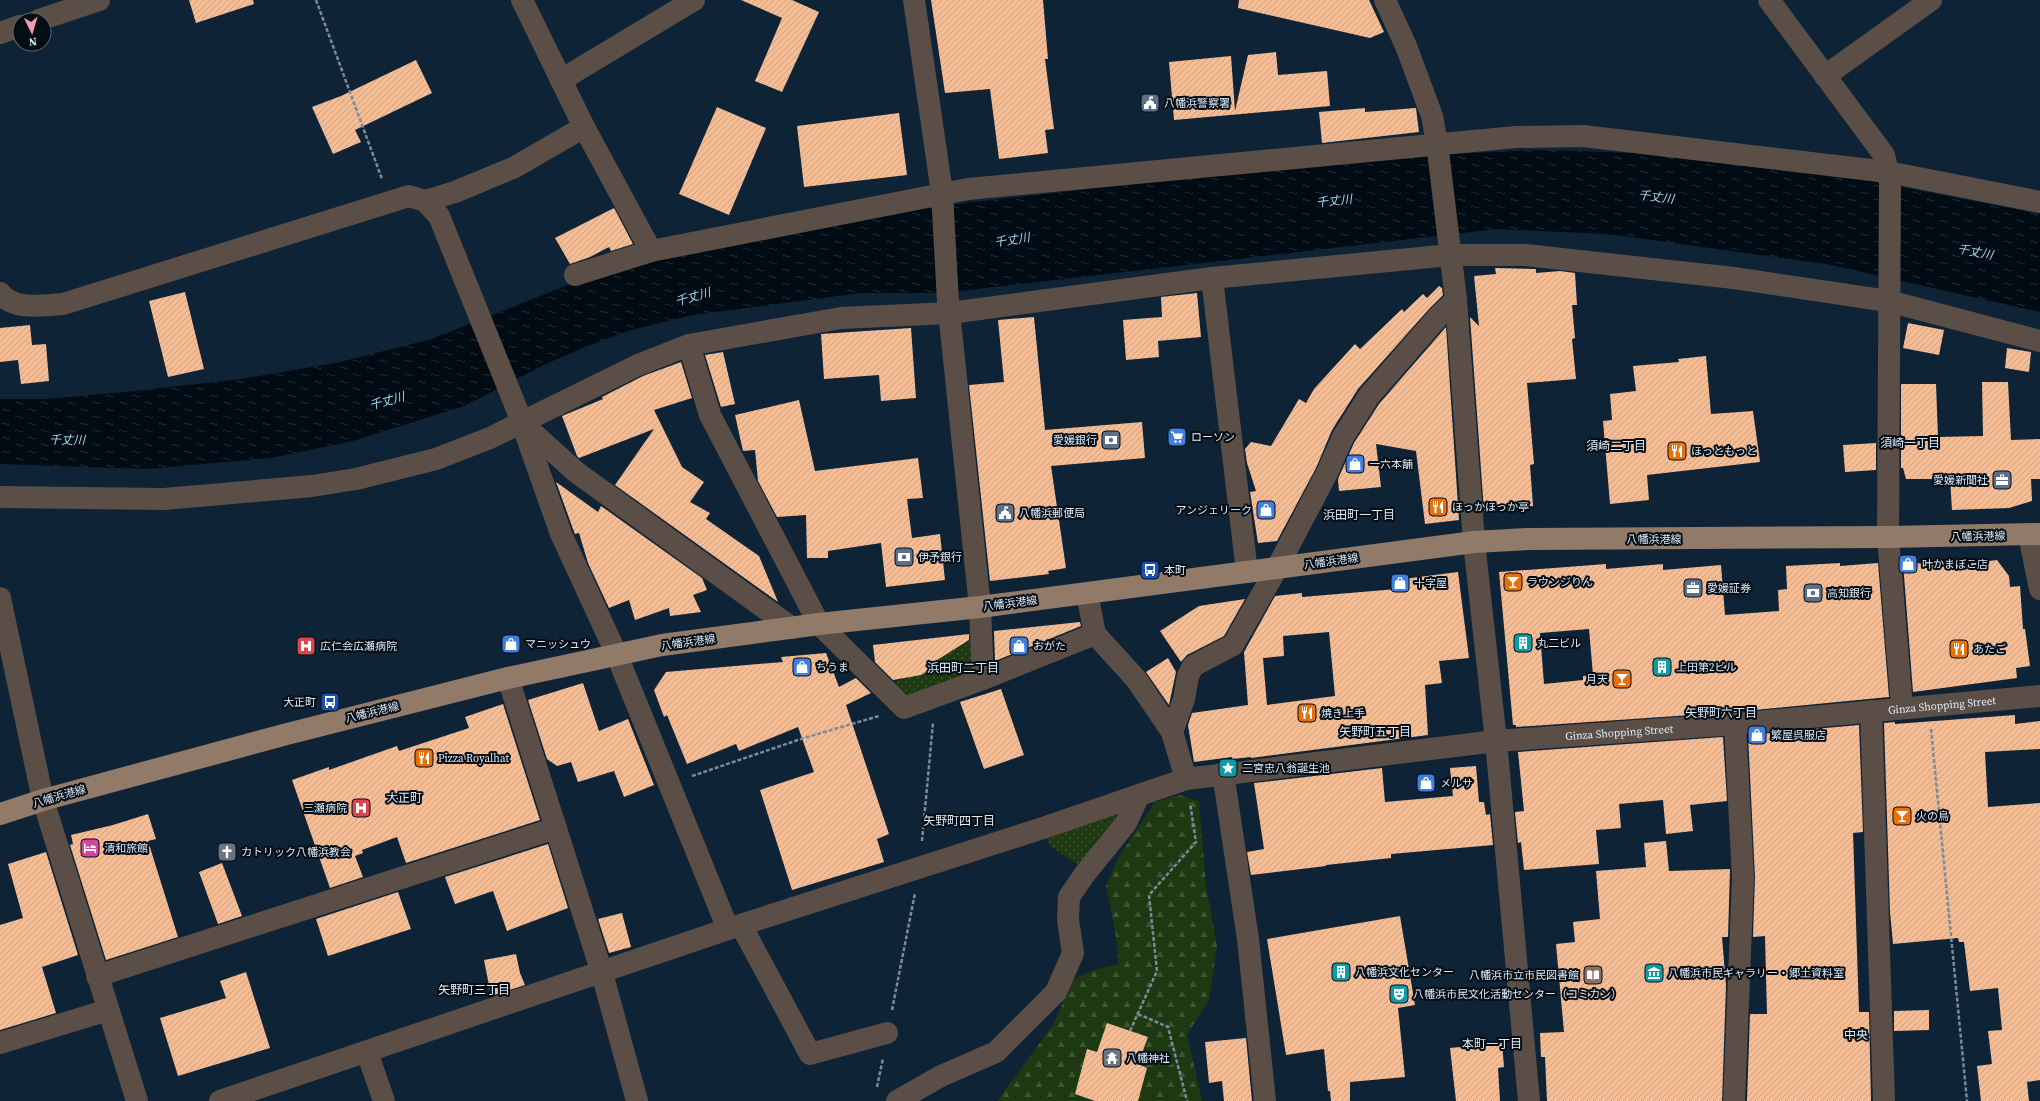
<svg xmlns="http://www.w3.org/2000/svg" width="2040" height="1101" font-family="'Source Serif 4','Noto Sans JP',serif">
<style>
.forest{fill:url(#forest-firs)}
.park{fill:url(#park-dots)}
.water{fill:url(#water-ripples)}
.building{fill:url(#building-hatch);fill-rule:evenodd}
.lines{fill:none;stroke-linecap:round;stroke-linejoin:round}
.path{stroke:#7a8b9c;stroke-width:2.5;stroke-dasharray:4 2;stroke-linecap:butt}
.minor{stroke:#5a4e46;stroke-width:22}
.major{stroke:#927a69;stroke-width:22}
.labels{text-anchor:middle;stroke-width:4;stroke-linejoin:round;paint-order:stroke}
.poi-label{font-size:11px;fill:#dfecfa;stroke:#040c14;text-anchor:start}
.street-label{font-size:11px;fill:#dfecfa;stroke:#040c14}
.water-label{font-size:12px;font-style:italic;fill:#a1dbf5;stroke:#040c14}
.neighbourhood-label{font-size:12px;fill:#dfecfa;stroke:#040c14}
</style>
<defs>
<pattern id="forest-firs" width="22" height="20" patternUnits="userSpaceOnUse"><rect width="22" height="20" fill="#1e3912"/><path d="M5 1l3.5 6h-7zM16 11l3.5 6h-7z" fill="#3e5635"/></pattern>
<pattern id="park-dots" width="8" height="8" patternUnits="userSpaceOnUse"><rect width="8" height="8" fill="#1e3912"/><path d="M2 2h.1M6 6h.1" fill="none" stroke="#3e5635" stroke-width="1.8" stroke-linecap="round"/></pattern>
<pattern id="water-ripples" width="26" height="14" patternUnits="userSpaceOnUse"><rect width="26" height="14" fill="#000b13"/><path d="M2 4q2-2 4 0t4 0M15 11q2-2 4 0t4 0" fill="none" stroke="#252f36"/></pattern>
<pattern id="building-hatch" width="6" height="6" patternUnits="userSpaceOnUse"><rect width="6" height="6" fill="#f6bd95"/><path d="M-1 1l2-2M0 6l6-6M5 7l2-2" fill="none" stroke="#c9a082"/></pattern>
</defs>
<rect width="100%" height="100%" fill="#0e2336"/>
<path class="forest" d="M1179,795l20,6 7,85 11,59 -8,56 -22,33 15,67h-205l56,-76 20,-46 21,-9 25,-6 -4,-34 -9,-44 12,-28 37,-56z"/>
<path class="park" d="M980,635l3,44 -79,29 -20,-19z
M1127,800l-46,67 -32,-22 -6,-17z"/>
<path class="water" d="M1538,150l98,3 235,28 169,33v98l-214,-48 -218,-30 -111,-5 -555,64h-81l-169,22 -64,16 -41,15 -41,18 -82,42 -111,35 -82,17 -122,11 -149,-5v-65h46l90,-8 104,-12 96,-16 96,-24 141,-56 76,-24 185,-37 105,-16 421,-48z"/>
<path class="building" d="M189,0h64l1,4 -58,19z
M741,0h51l27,12 -37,80 -27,-11 27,-63z
M931,0h112l5,59h-3l9,70 -9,1 3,23 -49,6 -9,-70 -45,4z
M1239,0h130l15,32 -14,6 -132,-30z
M1276,52l2,23 49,-4 3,35 -156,14 -5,-58 62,-6 4,55 13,-56z
M416,60l16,33 -77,37 6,12 -28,12 -21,-47 29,-11z
M717,107l49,21 -37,87 -50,-21z
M1365,108v4l51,-4 3,24 -97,11 -3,-31z
M899,113l8,62 -103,12 -7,-61z
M614,208l19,36 -22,7 -2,-4 -19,10 -20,7 -15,-26z
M1495,268l41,1v4l24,-2 15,2 2,32h-5l3,33 -3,1 4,40 -49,4 7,81 -4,1 3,41 -49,5 -14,-194 9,9 -5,-50 22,-2z
M1439,286l3,2 1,7 -14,14 -71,80 -26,41 -16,38 -39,73 -19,2 -8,-51 6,-1 -9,-28 -2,-14 6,-7 20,4 28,-47 7,4 8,-14 41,-45 5,5 42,-40 2,3 19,-18 4,4z
M185,292l19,77 -36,8 -19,-76z
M1197,293l4,44 -43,4 1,16 -33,3 -3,-40 39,-3 -1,-20z
M1034,317l11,113 97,-8 3,36 -94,8 15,102 -18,3 1,3 -59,7 -21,-196 35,-3 -6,-62z
M1908,323l36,7 -5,25 -36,-7z
M30,325l2,20 14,-1 3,37 -28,3 -3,-24 -18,2v-34z
M1446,327l13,193 -34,4 -9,-73 -40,-7 5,43 -42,4 -1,-12 16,-36 25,-39z
M911,328l5,70 -35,3 -2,-26 -55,4 -3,-45z
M2007,348l24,4 -2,20 -24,-4z
M723,352l12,52 -14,3 -16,-52z
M1706,356l5,58 42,-3 7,51 -113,13 2,25 -39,4 -7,-83 9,-1 -2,-26 26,-3 -3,-25 46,-4 -1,-3z
M681,362l11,36 -38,12 28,57 22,15 -14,20 20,11 -4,6 53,37 19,46 -163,-117 39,-56 -75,29 -2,-2 -15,-40 41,-17 -1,-2 41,-21z
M1982,382h26l3,58 29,-1v40h-9l1,22 -23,7 -57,2 -2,-31h-44l-3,-11h-2v-84h35l2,53 45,-1z
M799,400l16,71 103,-13 5,40 -16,1 5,39 28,-4 5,46 -59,7 -5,-44 -53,8v7h-21l-1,-43 -29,2 -19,-36 -3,-31 -12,1 -8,-36z
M1876,443v27l-31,2 -2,-27z
M556,482l42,30 3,-6 101,72 5,12 -14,5 8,17 -31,4 -1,-8 -34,12 -6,-20 -20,8 -21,-45 -9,-30 -4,1 -2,-5z
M1997,560l12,16 1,11 10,-1 3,43h2l5,37 -14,2 1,10 -104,14 -10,-129 64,1z
M1840,563v3l38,-3 11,134 -155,15 -218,15v-2h-3l-14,-153 107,-8v5l57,-5v6l58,-5 4,50 54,-4 -1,-21 9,-1 -1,-23zM1589,629l4,46 -10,1v4l-39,4 -4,-51z
M1458,572l11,86 -30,3 3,22 -17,2 3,50 -177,23v-1l-19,2v-2l-38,5 -6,-37 4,-12 56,-8 -4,-53 31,-56 27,-3v4l95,-8 -1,-9zM1329,632l6,64 -68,9 -4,-47 21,-2 -1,-20z
M1245,599l-21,37 -37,19 -6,7 -21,-31 39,-25z
M1080,622l1,4 -86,35 -1,-30z
M969,634v6l-35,22 1,5 -14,8 -28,5 -18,-18 -2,-17z
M826,653l13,34 17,-9 15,15 -25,12 43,129 -12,5 7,23 -92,28 -32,-100 54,-18 -16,-45 -59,24 -3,-7 -49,20 -20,-49 -3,2 -10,-27 12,-18 117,-10 -2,-5z
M1168,658l8,14 -7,33 -23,-33z
M583,683l16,48 29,-12 26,66 -30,12 -10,-26 -36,11 -7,-20 -14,4 -10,-7 -19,-59z
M1001,689l23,66 -40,14 -24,-67z
M503,704l37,116 -134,43 -9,-26 -35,13 1,3 -8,3 8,21 -33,11 -38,-108 37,-13v3l68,-24 2,5 70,-23 -4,-11z
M2015,715v9l25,-3v28l-55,3 3,55 52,-4v277l-13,2 2,19h-48l-4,-35 15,-2 -4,-33 14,-1 -4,-42 -28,3 -6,-49h-5l-1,-4 -65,6 -3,-32 -6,-189 11,-1v2z
M1859,725l4,107 -10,1 6,179h10l2,89h-124l3,-87h17l-2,-78 -12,1 2,-60 -7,-142z
M1723,737l4,64 -37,4 3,26 -27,3 -3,-34 -44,4 2,24 -25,2 3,34 -75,6 -3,-28 -3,1 -3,-31 9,-1 -6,-59z
M1476,766l3,36h5l2,13 4,-1 3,31 -102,9v4l-65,7v1l-75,9 -4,-23 17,-3 -10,-66 128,-15 3,34 68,-6 -3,-28z
M148,814l8,25 -8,2 30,96 -72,23 -36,-115 3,-1 -2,-9 42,-10z
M1666,841l3,30 61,-2 -2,68h-6l4,49 -4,115h-175l-2,-44h-4l-1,-24 24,-1 -8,-88 19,-2 -2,-20 27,-3 -4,-48 50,-4 -2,-24z
M548,844l20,64 -61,23 -14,-40 -38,13 -10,-27z
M46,852l32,103 -36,12 14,46 -56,17v-105l23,-7 -15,-54z
M222,863l20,53 -24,8 -19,-52z
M398,892l13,37 -83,27 -12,-37z
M622,913l9,34 -22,6 -11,-34z
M1400,916l15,89 -17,3 7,69 -55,5v19h-19l-1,-10h-2l-4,-42 -38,6 -19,-116z
M516,954l4,19 5,12 -34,11 -7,-36z
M246,972l24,76 -92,28 -18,-58 66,-20 -6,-17z
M1929,1010v20l-35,1v-20z
M1107,1023l41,14 -10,27 9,4 -9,33h-43l-20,-7 12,-45 10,3z
M1246,1038l6,63h-28l-2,-20 -13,2 -4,-41z
M1502,1043l2,24 -6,1 2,33h-44l-6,-53z"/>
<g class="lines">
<path class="path" d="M316,0l66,179
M1931,729l36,372
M692,776l112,-38 75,-22
M922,841l11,-118
M892,1010l23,-117
M1138,1014l30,13 19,74
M1130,1031l27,-60 -8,-76 47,-53 -6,-39
M877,1087l6,-29"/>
<g class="minor">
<path d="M522,0l62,127 67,124"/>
<path d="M914,0l28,193 6,109 32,305 3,72"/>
<path d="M1385,0l21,46 26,70 5,27 19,157 18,242 22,199 33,360"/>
<path d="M1769,0l115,155 6,27 -2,355 14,171"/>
<path d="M39,20l60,-20"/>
<path d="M0,33l20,-7"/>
<path d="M1825,76l106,-76"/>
<path d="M561,80l133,-80"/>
<path d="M425,201l30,-9 60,-25 69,-40"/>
<path d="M575,275l76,-24 317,-62 548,-52 67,-1 305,36 152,30"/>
<path d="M1212,278l35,294"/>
<path d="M0,293c14,18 43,12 63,11l346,-108 16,5 14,15 79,196 43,122 55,119 112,276"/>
<path d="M689,345l21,70 109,209 85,84 79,-29 112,-45"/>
<path d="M524,425l52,47 216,156"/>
<path d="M0,497l164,2 148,-13 44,-7 80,-20 54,-21 148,-73 51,-20 152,-27 109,-5 262,-35 239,-23h75l208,23 154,23 152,40"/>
<path d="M2029,535l11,54"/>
<path d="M1087,594l8,40 41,45 36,53 14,47"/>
<path d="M0,598l43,202 94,301"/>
<path d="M508,678l94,295 35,128"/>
<path d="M1871,711l13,390"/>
<path d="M1172,732l12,-33 4,-23 5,-10 40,-21 44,-77 50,-95 16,-36 26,-41 69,-79 18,-17"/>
<path d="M1223,773l25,166 17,162"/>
<path d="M741,925l69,129 77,-21"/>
<path d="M97,976l459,-148"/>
<path d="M0,1043l108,-33"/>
<path d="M367,1052l17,49"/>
<path id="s1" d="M220,1101l508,-172 315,-101 143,-49 310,-38 239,-17 305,-28"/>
<path d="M897,1101l44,-25 55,-24 60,-60 17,-39 -5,-33 1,-23 15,-22 42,-52 13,-28"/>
<path d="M1734,1101l9,-223 -8,-154"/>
</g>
<path class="major" d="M0,814l43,-14 244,-66 221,-56 154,-33 157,-21 161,-17 494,-65 54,-3 360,-2 152,-3"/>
</g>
<defs>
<g id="civic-square" transform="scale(1)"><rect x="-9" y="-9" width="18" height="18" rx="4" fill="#5c6f8a" stroke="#040c14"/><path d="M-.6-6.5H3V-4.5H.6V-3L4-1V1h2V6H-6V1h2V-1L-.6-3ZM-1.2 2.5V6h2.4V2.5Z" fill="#fff"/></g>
<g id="supermarket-square" transform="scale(1)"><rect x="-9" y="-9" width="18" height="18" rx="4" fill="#3f7fe0" stroke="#040c14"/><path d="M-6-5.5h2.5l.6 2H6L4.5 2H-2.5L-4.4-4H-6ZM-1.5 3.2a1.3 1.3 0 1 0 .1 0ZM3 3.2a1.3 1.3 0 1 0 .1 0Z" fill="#fff"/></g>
<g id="bank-square" transform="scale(1)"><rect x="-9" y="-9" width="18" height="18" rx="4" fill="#5c6f8a" stroke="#040c14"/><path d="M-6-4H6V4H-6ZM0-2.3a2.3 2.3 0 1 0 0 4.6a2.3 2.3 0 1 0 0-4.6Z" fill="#fff"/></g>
<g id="restaurant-square" transform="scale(1)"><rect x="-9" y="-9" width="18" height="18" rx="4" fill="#e8710a" stroke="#040c14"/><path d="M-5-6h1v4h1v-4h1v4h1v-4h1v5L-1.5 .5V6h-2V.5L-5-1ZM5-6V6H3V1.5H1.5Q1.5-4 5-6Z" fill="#fff"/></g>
<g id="shop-square" transform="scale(1)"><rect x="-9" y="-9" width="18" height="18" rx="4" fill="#3f7fe0" stroke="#040c14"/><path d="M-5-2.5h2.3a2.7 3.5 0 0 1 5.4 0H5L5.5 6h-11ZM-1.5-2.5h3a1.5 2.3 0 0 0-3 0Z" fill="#fff"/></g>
<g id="office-square" transform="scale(1)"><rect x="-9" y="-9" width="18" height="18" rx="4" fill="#5c6f8a" stroke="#040c14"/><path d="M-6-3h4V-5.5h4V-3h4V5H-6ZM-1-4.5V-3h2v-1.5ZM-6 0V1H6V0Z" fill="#fff"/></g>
<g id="bus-square" transform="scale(1)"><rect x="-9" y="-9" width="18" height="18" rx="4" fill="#1a4fb4" stroke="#040c14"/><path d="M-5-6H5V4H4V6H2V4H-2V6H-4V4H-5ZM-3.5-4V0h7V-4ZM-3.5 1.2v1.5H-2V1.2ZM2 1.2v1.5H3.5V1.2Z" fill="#fff"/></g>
<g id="bar-square" transform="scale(1)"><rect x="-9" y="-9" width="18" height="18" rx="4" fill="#e8710a" stroke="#040c14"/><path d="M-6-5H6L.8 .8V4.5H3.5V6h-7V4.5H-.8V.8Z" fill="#fff"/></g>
<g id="building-square" transform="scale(1)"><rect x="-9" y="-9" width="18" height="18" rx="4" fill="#0f9aa8" stroke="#040c14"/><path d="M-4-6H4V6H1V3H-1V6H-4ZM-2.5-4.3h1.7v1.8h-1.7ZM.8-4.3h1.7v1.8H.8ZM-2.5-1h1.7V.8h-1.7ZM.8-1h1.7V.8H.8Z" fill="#fff"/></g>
<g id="hospital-square" transform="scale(1)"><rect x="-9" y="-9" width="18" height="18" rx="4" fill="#e0444e" stroke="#040c14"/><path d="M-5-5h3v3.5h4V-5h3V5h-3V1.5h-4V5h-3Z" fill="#fff"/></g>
<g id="sight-square" transform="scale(1)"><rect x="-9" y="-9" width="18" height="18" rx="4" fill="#0f9aa8" stroke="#040c14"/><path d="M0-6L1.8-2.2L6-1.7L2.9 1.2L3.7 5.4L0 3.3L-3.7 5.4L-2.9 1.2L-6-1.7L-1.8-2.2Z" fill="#fff"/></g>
<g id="hotel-square" transform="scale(1)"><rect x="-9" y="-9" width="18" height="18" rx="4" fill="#d1479c" stroke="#040c14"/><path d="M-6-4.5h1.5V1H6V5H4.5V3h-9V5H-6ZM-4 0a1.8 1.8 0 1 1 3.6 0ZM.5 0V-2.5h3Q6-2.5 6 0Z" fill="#fff"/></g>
<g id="church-square" transform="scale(1)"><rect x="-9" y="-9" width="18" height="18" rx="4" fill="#6b7280" stroke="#040c14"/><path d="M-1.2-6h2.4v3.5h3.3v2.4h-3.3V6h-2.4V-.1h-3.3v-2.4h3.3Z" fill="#fff"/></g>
<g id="museum-square" transform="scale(1)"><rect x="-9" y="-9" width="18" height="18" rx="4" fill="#0f9aa8" stroke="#040c14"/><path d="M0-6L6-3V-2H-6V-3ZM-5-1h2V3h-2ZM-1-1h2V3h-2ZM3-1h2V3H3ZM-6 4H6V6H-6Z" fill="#fff"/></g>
<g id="library-square" transform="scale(1)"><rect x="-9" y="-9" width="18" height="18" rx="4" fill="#8d6e63" stroke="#040c14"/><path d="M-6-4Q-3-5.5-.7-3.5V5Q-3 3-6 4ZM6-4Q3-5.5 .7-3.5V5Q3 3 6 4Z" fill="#fff"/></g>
<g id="theatre-square" transform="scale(1)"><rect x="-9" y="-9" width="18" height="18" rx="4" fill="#0f9aa8" stroke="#040c14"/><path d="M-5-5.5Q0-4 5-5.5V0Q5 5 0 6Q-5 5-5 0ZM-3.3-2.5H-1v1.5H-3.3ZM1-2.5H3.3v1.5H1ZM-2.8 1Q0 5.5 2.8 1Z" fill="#fff"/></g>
<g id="temple-square" transform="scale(1)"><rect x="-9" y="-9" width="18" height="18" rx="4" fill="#6b7280" stroke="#040c14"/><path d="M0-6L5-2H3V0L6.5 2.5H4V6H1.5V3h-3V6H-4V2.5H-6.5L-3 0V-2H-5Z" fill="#fff"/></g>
</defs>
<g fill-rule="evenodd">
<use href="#civic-square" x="1150" y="103"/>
<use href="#supermarket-square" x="1177" y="437"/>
<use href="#bank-square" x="1111" y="440"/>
<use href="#restaurant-square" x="1677" y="451"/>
<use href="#shop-square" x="1355" y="464"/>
<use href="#office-square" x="2002" y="480"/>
<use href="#restaurant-square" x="1438" y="507"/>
<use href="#shop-square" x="1266" y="510"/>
<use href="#civic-square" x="1005" y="513"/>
<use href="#bank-square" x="904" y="557"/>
<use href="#shop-square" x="1908" y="564"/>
<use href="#bus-square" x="1150" y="570"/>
<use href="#bar-square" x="1513" y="582"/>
<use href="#shop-square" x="1400" y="583"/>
<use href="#office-square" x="1693" y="588"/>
<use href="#bank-square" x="1813" y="593"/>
<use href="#building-square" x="1523" y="643"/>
<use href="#shop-square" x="511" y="644"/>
<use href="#hospital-square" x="306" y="646"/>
<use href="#shop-square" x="1019" y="646"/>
<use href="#restaurant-square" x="1959" y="649"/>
<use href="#shop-square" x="802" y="667"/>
<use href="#building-square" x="1662" y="667"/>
<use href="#bar-square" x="1622" y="679"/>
<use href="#bus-square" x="330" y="702"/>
<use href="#restaurant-square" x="1307" y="713"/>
<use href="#shop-square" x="1757" y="735"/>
<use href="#restaurant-square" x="424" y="758"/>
<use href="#sight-square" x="1228" y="768"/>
<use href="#shop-square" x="1426" y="783"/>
<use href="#hospital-square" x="361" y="808"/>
<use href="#bar-square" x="1902" y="816"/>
<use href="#hotel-square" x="90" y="848"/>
<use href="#church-square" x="227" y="852"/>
<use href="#building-square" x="1341" y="972"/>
<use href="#museum-square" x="1654" y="973"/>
<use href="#library-square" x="1593" y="975"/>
<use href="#theatre-square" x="1399" y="994"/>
<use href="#temple-square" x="1112" y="1058"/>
</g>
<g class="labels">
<g class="poi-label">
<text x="1164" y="107">八幡浜警察署</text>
<text x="1191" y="441">ローソン</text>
<text x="1097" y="444" text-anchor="end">愛媛銀行</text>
<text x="1691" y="455">ほっともっと</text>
<text x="1369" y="468">一六本舗</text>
<text x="1988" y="484" text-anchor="end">愛媛新聞社</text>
<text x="1452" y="511">ほっかほっか亭</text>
<text x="1252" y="514" text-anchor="end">アンジェリーク</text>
<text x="1019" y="517">八幡浜郵便局</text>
<text x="918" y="561">伊予銀行</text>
<text x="1922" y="568">叶かまぼこ店</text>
<text x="1164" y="574">本町</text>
<text x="1527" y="586">ラウンジりん</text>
<text x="1414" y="587">十字屋</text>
<text x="1707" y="592">愛媛証券</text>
<text x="1827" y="597">高知銀行</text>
<text x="1537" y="647">丸二ビル</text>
<text x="525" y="648">マニッシュウ</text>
<text x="320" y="650">広仁会広瀬病院</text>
<text x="1033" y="650">おがた</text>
<text x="1973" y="653">あたご</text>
<text x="816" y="671">ちうま</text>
<text x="1676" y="671">上田第2ビル</text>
<text x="1608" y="683" text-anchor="end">月天</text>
<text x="316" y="706" text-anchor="end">大正町</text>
<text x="1321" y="717">焼き上手</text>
<text x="1771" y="739">繁屋呉服店</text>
<text x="438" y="762">Pizza Royalhat</text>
<text x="1242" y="772">二宮忠八翁誕生池</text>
<text x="1440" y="787">メルサ</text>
<text x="347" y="812" text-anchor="end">三瀬病院</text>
<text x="1916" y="820">火の鳥</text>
<text x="104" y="852">清和旅館</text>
<text x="241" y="856">カトリック八幡浜教会</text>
<text x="1355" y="976">八幡浜文化センター</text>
<text x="1668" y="977">八幡浜市民ギャラリー・郷土資料室</text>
<text x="1579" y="979" text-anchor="end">八幡浜市立市民図書館</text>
<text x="1413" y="998">八幡浜市民文化活動センター（コミカン）</text>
<text x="1126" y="1062">八幡神社</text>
</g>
<g class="street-label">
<text transform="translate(1978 536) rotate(-1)" y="4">八幡浜港線</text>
<text x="1654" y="543">八幡浜港線</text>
<text transform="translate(1331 561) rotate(-8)" y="4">八幡浜港線</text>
<text transform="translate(1010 603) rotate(-7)" y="4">八幡浜港線</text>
<text transform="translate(688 642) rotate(-8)" y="4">八幡浜港線</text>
<text dy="4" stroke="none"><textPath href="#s1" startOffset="1778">Ginza Shopping Street</textPath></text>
<text transform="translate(372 712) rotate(-14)" y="4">八幡浜港線</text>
<text dy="4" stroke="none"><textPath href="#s1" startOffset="1454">Ginza Shopping Street</textPath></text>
<text transform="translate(59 796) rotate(-16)" y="4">八幡浜港線</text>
</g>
<g class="water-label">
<text transform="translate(1656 197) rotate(7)" y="4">千丈川</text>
<text transform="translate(1334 201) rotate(-6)" y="4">千丈川</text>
<text transform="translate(1012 240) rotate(-9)" y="4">千丈川</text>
<text transform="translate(1975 252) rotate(11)" y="4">千丈川</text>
<text transform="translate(693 297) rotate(-16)" y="4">千丈川</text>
<text transform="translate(387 401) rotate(-15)" y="4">千丈川</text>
<text transform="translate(67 440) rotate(1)" y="4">千丈川</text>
</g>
<g class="neighbourhood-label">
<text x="1910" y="447">須崎一丁目</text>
<text x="1616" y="450">須崎二丁目</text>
<text x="1359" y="519">浜田町一丁目</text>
<text x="963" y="672">浜田町二丁目</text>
<text x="1721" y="717">矢野町六丁目</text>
<text x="1375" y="736">矢野町五丁目</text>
<text x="404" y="802">大正町</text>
<text x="959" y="825">矢野町四丁目</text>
<text x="474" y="994">矢野町三丁目</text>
<text x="1856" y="1039">中央</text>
<text x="1492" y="1048">本町一丁目</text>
</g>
</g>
<g transform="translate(32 32) rotate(175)"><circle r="19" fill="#040c14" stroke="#5c6670"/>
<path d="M0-3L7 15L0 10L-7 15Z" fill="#f19ab1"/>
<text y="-6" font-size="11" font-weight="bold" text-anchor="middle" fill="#dfecfa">N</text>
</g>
</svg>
